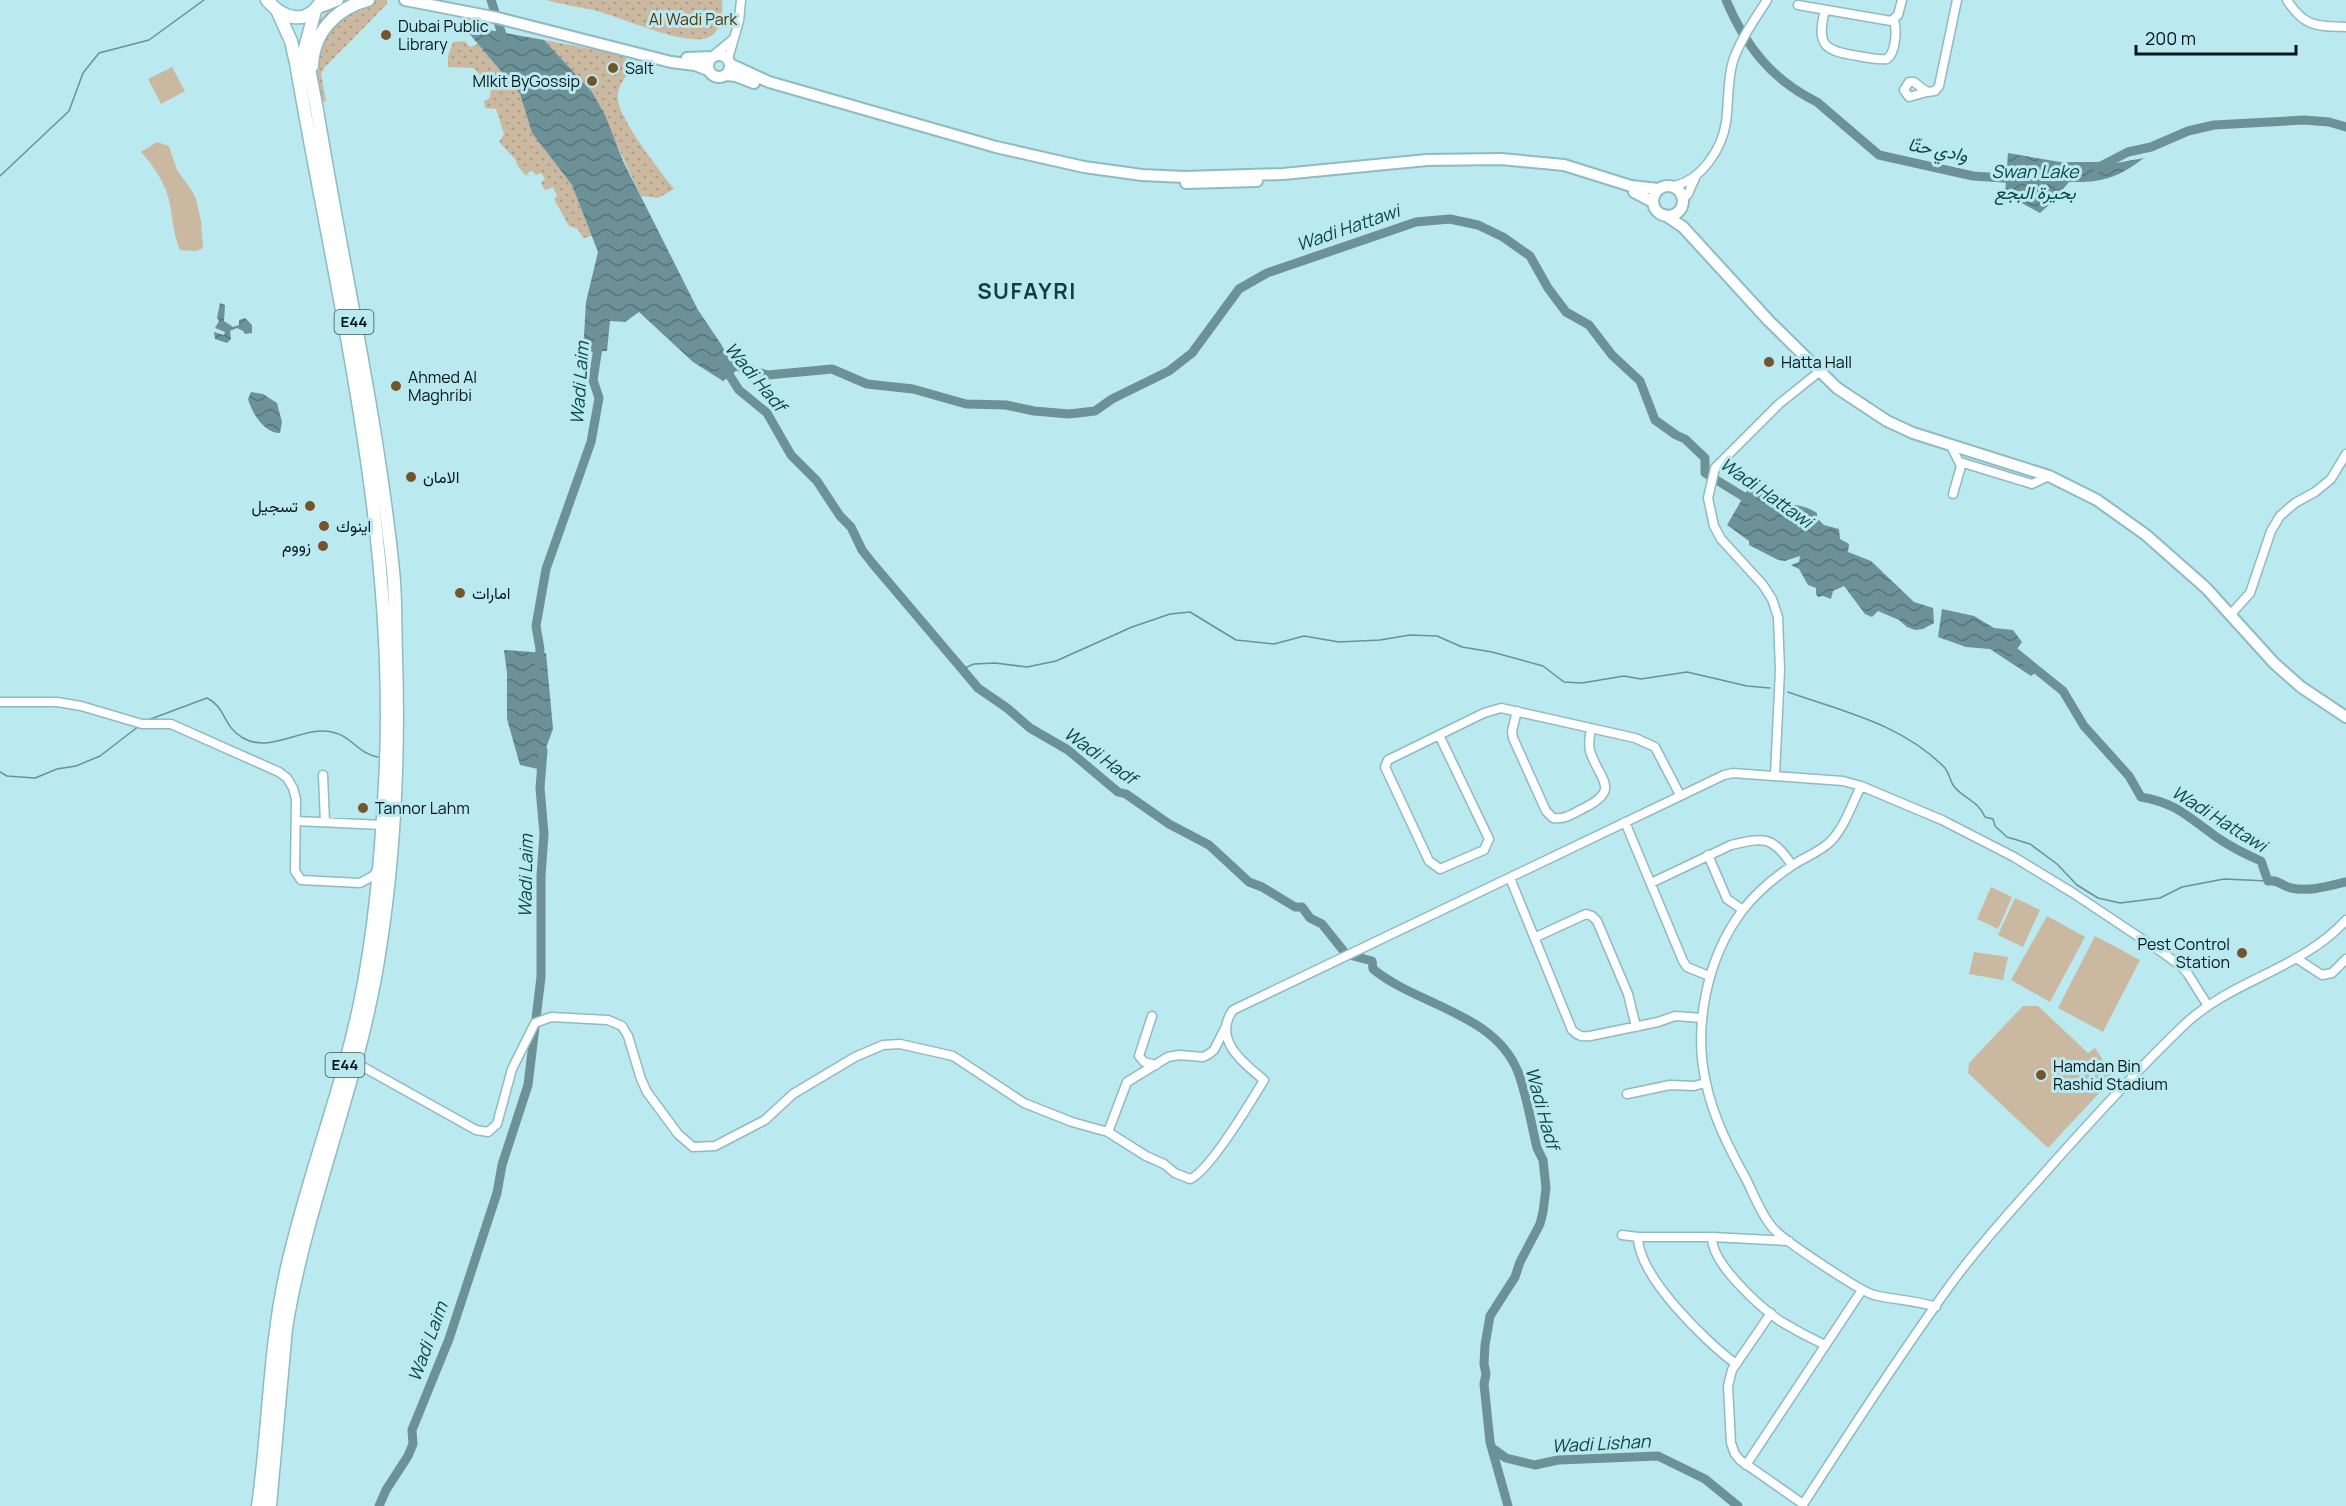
<svg xmlns="http://www.w3.org/2000/svg" width="2346" height="1506" font-family="Manrope,Vazirmatn,sans-serif">
<style>
.grass{fill:url(#grass-dots)}
.garden{fill:#cbb8a1}
.water{fill:url(#water-waves)}
.lines{fill:none;stroke-linecap:round;stroke-linejoin:round}
.stream{stroke:#6c9196;stroke-width:1.5}
.river{stroke:#6c9196;stroke-width:9}
.minor-casing{stroke:#8dbbc1;stroke-width:11}
.major-casing{stroke:#8dbbc1;stroke-width:14}
.highway-casing{stroke:#8dbbc1;stroke-width:15}
.minor{stroke:#fff;stroke-width:8}
.major{stroke:#fff;stroke-width:10}
.highway{stroke:#fff;stroke-width:12}
.poi-dot{fill:#74542a;stroke:#bae9f0;stroke-width:2}
.labels{text-anchor:middle;stroke-width:6;stroke-linejoin:round;paint-order:stroke}
.shield{fill:#bae9f0;stroke:#3b565a;stroke-width:1.5}
.shield-label{font-size:15px;font-weight:bold;fill:#05171a}
.park-label{font-size:16px;fill:#533506;stroke:#bae9f0}
.poi-label{font-size:16px;fill:#05171a;stroke:#bae9f0;text-anchor:start}
.water-label{font-size:18px;font-style:italic;fill:#0b464d;stroke:#bae9f0}
.district-label{font-size:22px;font-weight:bold;letter-spacing:1.5px;fill:#103e44;stroke:#bae9f0}
</style>
<defs>
<pattern id="grass-dots" width="8" height="8" patternUnits="userSpaceOnUse" patternTransform="scale(1.5)"><rect width="8" height="8" fill="#cbb8a1"/><path d="M2 2h.1M6 6h.1" fill="none" stroke="#ad9d8a" stroke-width="1.8" stroke-linecap="round"/></pattern>
<pattern id="water-waves" width="16" height="10" patternUnits="userSpaceOnUse" patternTransform="scale(1.5)"><rect width="16" height="10" fill="#6c9196"/><path d="M0 5q4-4 8 0t8 0" fill="none" stroke="#57757a"/></pattern>
</defs>
<rect width="100%" height="100%" fill="#bae9f0"/>
<path class="grass" d="M349,0h38v4l-63,64 -3,6 5,27 -7,2c-7,-46 -24,-81 30,-103z
M547,0h175c1,13 0,31 -13,37 -20,11 -89,-20 -112,-26 -17,-4 -34,-6 -50,-11z
M544,40l79,15 10,12c-7,9 -17,20 -15,33 3,22 42,71 56,89l-16,9 -17,-2 -49,-104z
M465,41l5,6 8,-3 42,50 12,39 40,52 20,51 -9,2 -5,-9 -9,-3 -15,-27 3,-3 -4,-9 -8,3 -4,-7 4,-4 -4,-6 -5,2 -5,-5 -5,6 -9,-11 -1,-5 -17,-18 5,-8 -8,-25 -11,-1 -1,-7 6,-3 1,-10 -17,-20 -26,-1v-11l5,-14z"/>
<path class="garden" d="M172,67l13,24 -24,13 -13,-25z
M157,142l12,4 8,24 15,21 4,8 5,22 2,27 -7,3 -16,-1c-8,-18 -7,-36 -12,-54 -4,-14 -17,-34 -27,-44z
M1991,887l21,10 -14,32 -21,-10z
M2015,898l25,12 -17,37 -25,-12z
M2047,916l38,21 -35,65 -39,-22z
M2095,936l45,24 -37,72 -45,-24z
M1974,952l34,5 -5,23 -34,-6z
M2023,1006h15l50,47 7,-5 19,29 -66,71 -80,-75 1,-10z"/>
<path class="water" d="M462,25l82,15 48,52 13,23 18,46 75,149 23,34 15,27 -13,10 -30,-19 -54,-50 -14,10 -15,-1 -3,30 -24,1 3,-50 12,-50 -26,-67 -40,-52 -12,-39z
M2008,153l52,9h44l7,2 33,-6c-26,20 -43,25 -75,24l-20,23 -9,8 -35,-19z
M220,303l5,2 -1,16 9,6 6,-2v-5l6,-2 7,7v8l-7,1 -2,-3 -6,-3 -7,3 1,8 -4,4 -12,-4 -1,-7 10,3 1,-3 -10,-4 4,-7 -2,-3z
M251,392l12,2 14,9 5,19 -2,11c-16,0 -28,-20 -32,-34z
M1756,475l5,7v7l20,10 4,7c12,-2 21,0 32,7v5l7,7 15,4 1,10 9,5 -1,8 23,9 43,41 19,6 1,15 -11,6 -8,1 -8,-3 -8,-7 -21,-9 -6,6 -7,-3 -21,-28 -11,5 -2,8 -8,-3 -5,1 -2,-3v-6l-8,-3 -9,-16 -8,-4 8,-3 1,-6 -15,5 -7,-1 -29,-15v-4l-22,-16z
M1942,609l32,7 20,12 19,2 9,12 -5,7 2,10 10,3 9,9 -7,5 -41,-27 -24,-2 -28,-10z
M504,650l42,3 7,76 -15,40 -18,-4 -13,-46v-46z"/>
<g class="lines">
<path class="stream" d="M0,176l69,-65 14,-38 16,-20 50,-13 55,-40
M962,669l12,-5 21,-1 32,4 29,-6 76,-34 38,-13 20,-2 46,28 38,4 30,-8 35,6 41,-2 30,-5 27,1 25,11 30,5 51,14 21,16 18,1 42,-7 17,3 46,-7 60,14 23,2
M1788,692c56,20 114,32 157,76 4,5 5,12 8,17 10,14 24,14 32,32l8,2 2,7 12,11 23,7 27,20 20,21 21,13 22,5 40,-5 22,-11 42,-8 44,2
M148,720l59,-22c19,9 16,29 36,40 24,14 53,-6 77,-7 31,-1 34,22 58,26
M0,772l7,4 28,2 22,-9 19,-3 24,-10 39,-30"/>
<path class="river" d="M491,0l14,44
M1726,0c20,47 45,79 91,102l62,53 94,21 46,3
M2097,168l31,-16 23,-5 37,-16 26,-6 90,-5 25,2 17,5
M721,362l47,13 64,-6 35,15 46,5 53,15 40,1 28,6 35,3 26,-3 17,-12 57,-28 23,-18 47,-64 28,-16 149,-51 34,-3 28,6 25,12 27,19 18,32 18,24 23,13 23,30 28,26 15,39 21,15 9,4 20,19v15l49,30
M723,365l16,25 28,23 24,42 26,26 23,35 11,11 11,23 11,14 89,105 16,19 29,20 23,20 38,22 50,42 8,2 43,30 40,21 40,37 13,5 33,20h7l8,11 12,6 24,30 26,7 1,8c45,37 122,44 145,103 9,24 13,51 19,76l6,12 3,28 -3,24 -3,12 -20,38 -5,15 -25,39 -5,29 -1,19 2,10 -2,10 6,58 18,64
M2011,649l52,42 21,35 45,50 12,21c35,6 46,19 74,39 14,10 30,18 46,25l7,20c10,-2 14,5 23,7 18,4 38,-2 55,-6
M539,664l1,-15 -4,-23 10,-57 45,-127 8,-44 -6,-18 6,-39
M1492,1448l14,10 29,7 23,-5 100,-4 47,23 33,27
M379,1506l7,-16 22,-34 5,-12 -1,-14 37,-91 48,-146 5,-28 26,-80 13,-108v-101l3,-42 -4,-46 3,-38"/>
<g class="minor-casing">
<path id="minor" d="M2287,0c17,27 29,26 59,27
M1798,5l93,16 7,-6 4,-15
M1825,10c-9,35 -1,41 33,46 10,2 20,4 29,3 9,-7 10,-29 7,-39
M714,55l18,-15
M728,59l11,-38 2,-21
M1909,82h5l13,10 -18,5 -5,-7z
M1927,92l8,-1 4,-5 18,-86
M1673,186c28,-5 49,-37 53,-64 3,-20 1,-41 7,-61 7,-21 22,-42 34,-61
M1683,199l5,-5 7,-16
M1951,446l10,20 -8,28
M1960,462l72,22 17,-8
M2231,614l19,-21 21,-62 9,-15 15,-13 20,-11 16,-13 15,-25
M0,702h57l24,4 61,18h29l108,48 8,6 6,10 3,11 -1,72 6,9 59,3 13,-7 5,-7
M1517,711l-5,20 1,7 33,73 7,7c12,2 21,-5 31,-10 38,-19 15,-28 6,-57 -2,-7 0,-15 1,-23
M1439,735l50,104 -5,11 -44,19 -11,-8 -44,-94 3,-7z
M1439,735l45,-22 17,-5 134,30 20,9 25,48
M323,775l2,47
M1775,775l5,-105 -2,-53 -6,-18 -9,-14 -42,-46 -7,-13 -6,-28 7,-30 64,-64 40,-32
M1861,786c-9,18 -16,40 -30,55 -11,11 -26,16 -38,24 -18,12 -38,29 -51,46 -35,47 -49,115 -36,172 7,34 24,67 40,96 8,16 15,35 26,48 9,12 88,64 102,68 20,5 41,5 62,12
M297,821l85,4
M1625,822l58,139 4,6 22,9
M1708,855l19,44 16,11
M1510,878l62,152c6,6 10,7 18,6l68,-14 17,-6 27,2
M1651,883l80,-38c34,-8 41,-9 61,20
M1536,937l50,-23 6,2 5,5 31,73 8,33
M2296,958l26,17 10,-2 14,-14
M1152,1016l-13,40 5,6 12,3
M356,1063l120,67 12,2 9,-8 15,-55 23,-46 16,-6 57,3 14,6 6,10 13,43 6,13 31,42 15,13 22,-1 50,-26 28,-26 62,-37 28,-12 17,-1 53,12 71,47 48,19 36,10 38,24 18,8 11,9 15,6c19,-7 62,-79 74,-99 -21,-17 -52,-41 -31,-70l491,-235 9,-2 110,8 18,5 81,34 72,37 59,36 90,60 18,13 7,8 20,32
M1627,1094l43,-9 24,1 11,-3
M1108,1132l19,-50 41,-25 11,-2 24,2 6,-3 5,-4 11,-22
M1622,1235l16,2c0,39 68,105 98,127
M1638,1237h74c-1,26 47,69 68,84 15,9 30,17 45,24
M1712,1237l77,4
M1771,1313l-39,57 -4,16 3,57 4,11 5,6 63,44
M1746,1465l116,-175
M1802,1506c47,-73 95,-147 146,-218 29,-40 61,-75 93,-111 46,-52 93,-104 143,-152 47,-45 118,-56 162,-105"/>
</g>
<g class="major-casing">
<path id="major" d="M405,0l93,18 173,44 24,3 13,5
M318,8l20,-8
M708 66a11 11 0 1 1 22 0a11 11 0 1 1-22 0Z
M687,58l25,-1
M730,64l39,18 227,65 88,20 58,8 43,2 98,-3 144,-14 74,-1 63,6 67,21 27,3
M726,75l10,1 18,7
M1186,183l71,-2
M1653 201a15 15 0 1 1 30 0a15 15 0 1 1-30 0Z
M1634,192l19,10
M1665,215l18,12 86,94 68,67 50,33 26,12 136,43 48,24 49,35 60,53 68,75 27,24 45,30"/>
</g>
<g class="highway-casing">
<path id="highway" d="M267,0c17,20 41,26 55,0
M312,66c1,-33 24,-58 56,-66
M258,1506c11,-77 11,-157 28,-234 20,-91 55,-178 74,-269 15,-72 21,-146 25,-219 14,-244 -48,-483 -89,-721l-5,-22 -14,-31
M270,1506l16,-178c21,-129 75,-250 94,-380 15,-97 19,-194 16,-291 -1,-29 0,-59 -3,-87 -16,-155 -51,-307 -76,-460l-12,-62 10,-37"/>
</g>
<use href="#minor" class="minor"/>
<use href="#major" class="major"/>
<use href="#highway" class="highway"/>
</g>
<g class="poi-dot">
<circle cx="386" cy="35" r="6"/>
<circle cx="613" cy="68" r="6"/>
<circle cx="592" cy="81" r="6"/>
<circle cx="1769" cy="362" r="6"/>
<circle cx="396" cy="386" r="6"/>
<circle cx="411" cy="477" r="6"/>
<circle cx="310" cy="506" r="6"/>
<circle cx="324" cy="526" r="6"/>
<circle cx="323" cy="546" r="6"/>
<circle cx="460" cy="593" r="6"/>
<circle cx="363" cy="808" r="6"/>
<circle cx="2242" cy="953" r="6"/>
<circle cx="2041" cy="1075" r="6"/>
</g>
<g class="labels">
<g class="shield">
<rect x="334.5" y="310" width="39" height="24" rx="4.5"/>
<rect x="325.5" y="1053" width="39" height="24" rx="4.5"/>
</g>
<g class="shield-label">
<text x="354" y="327">E44</text>
<text x="345" y="1070">E44</text>
</g>
<g class="park-label">
<text x="693" y="25">Al Wadi Park</text>
</g>
<g class="poi-label">
<text x="398" y="32">Dubai Public<tspan x="398" dy="18">Library</tspan></text>
<text x="625" y="74">Salt</text>
<text x="580" y="87" text-anchor="end">Mlkit ByGossip</text>
<text x="1781" y="368">Hatta Hall</text>
<text x="408" y="383">Ahmed Al<tspan x="408" dy="18">Maghribi</tspan></text>
<text x="423" y="483">الامان</text>
<text x="298" y="512" text-anchor="end">تسجيل</text>
<text x="336" y="532">اينوك</text>
<text x="311" y="552" text-anchor="end">زووم</text>
<text x="472" y="599">امارات</text>
<text x="375" y="814">Tannor Lahm</text>
<text x="2230" y="950" text-anchor="end">Pest Control<tspan x="2230" dy="18">Station</tspan></text>
<text x="2053" y="1072">Hamdan Bin<tspan x="2053" dy="18">Rashid Stadium</tspan></text>
</g>
<g class="water-label">
<text transform="translate(1938 150) rotate(11)" y="6">وادي حتّا</text>
<text x="2035" y="178">Swan Lake<tspan x="2035" dy="21">بحيرة البجع</tspan></text>
<text transform="translate(1348 228) rotate(-19)" y="6">Wadi Hattawi</text>
<text transform="translate(755 377) rotate(50)" y="6">Wadi Hadf</text>
<text transform="translate(580 383) rotate(-86)" y="6">Wadi Laim</text>
<text transform="translate(1766 493) rotate(35)" y="6">Wadi Hattawi</text>
<text transform="translate(1100 756) rotate(36)" y="6">Wadi Hadf</text>
<text transform="translate(2219 819) rotate(32)" y="6">Wadi Hattawi</text>
<text transform="translate(526 876) rotate(-89)" y="6">Wadi Laim</text>
<text transform="translate(1542 1108) rotate(75)" y="6">Wadi Hadf</text>
<text transform="translate(428 1342) rotate(-70)" y="6">Wadi Laim</text>
<text transform="translate(1601 1444) rotate(-3)" y="6">Wadi Lishan</text>
</g>
<g class="district-label">
<text x="1027" y="299">SUFAYRI</text>
</g>
</g>
<path d="M2136 45v9h160v-9" fill="none" stroke="#05171a" stroke-width="3"/>
<text x="2145" y="45" font-size="18" fill="#05171a" stroke="#bae9f0" stroke-width="4.5" paint-order="stroke">200 m</text>
</svg>
